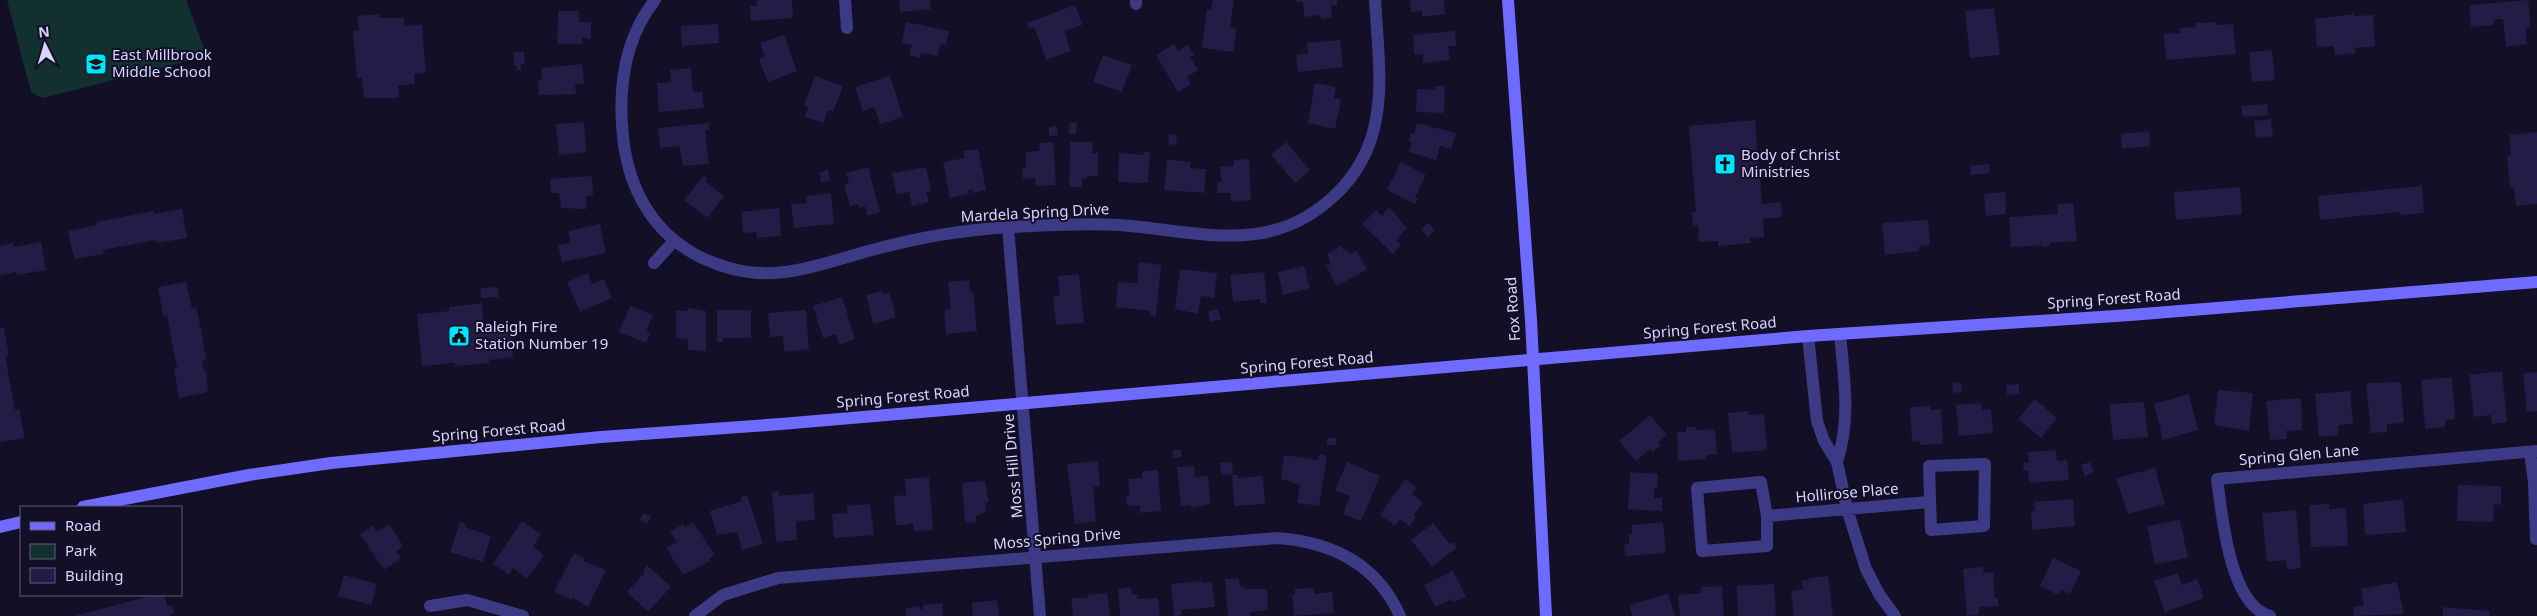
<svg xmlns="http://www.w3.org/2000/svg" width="2537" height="616" font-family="'Noto Sans',sans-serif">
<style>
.green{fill:#12302f}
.building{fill:#241b47}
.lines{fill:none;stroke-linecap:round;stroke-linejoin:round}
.street{stroke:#3d3a85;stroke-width:12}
.secondary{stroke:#6f6bff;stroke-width:12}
.labels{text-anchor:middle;stroke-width:4;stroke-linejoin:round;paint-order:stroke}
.poi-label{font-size:15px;fill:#d9d4ff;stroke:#130f26;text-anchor:start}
.street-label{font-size:15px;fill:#d9d4ff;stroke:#130f26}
</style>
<rect width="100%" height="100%" fill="#130f26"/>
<path class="green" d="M7,0h179l21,56 -164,42 -12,-6z"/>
<path class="building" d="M757,0h35l1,18 -42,3 -1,-15h7z
M899,0h31l1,9 -31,3z
M1213,0h21l-4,28 7,1 -4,23 -31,-4 5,-39 4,1z
M1295,0h42v5h-6l1,13 -11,1v-4l-17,2 -1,-15h-8z
M1410,0h34l1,14 -23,3v-6l-11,1z
M2528,0l3,27 -6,1 2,16 -21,3 -3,-28 -10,1 1,5 -23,2 -2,-22z
M1075,5l7,20 -17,6 5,20 -24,9 -12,-33 -5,1 -2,-5z
M1994,8l6,47 -30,3 -5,-47z
M558,11h21v11h12v17l-9,-1v6h-25z
M379,14v4h25v8l18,-1 4,48 -12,1 1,10 -17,2 1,12h-35l-2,-20h-5l-4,-47 6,-1 -2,-14z
M2354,14v2l19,-1 2,31 -20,2 1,5 -21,2 -1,-9 -17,1 -2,-28z
M906,22l43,9 -3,14 -6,-1 -2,12 -17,-3 -1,5 -11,-3 3,-10 -10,-2z
M2216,22v3l17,-1 3,30 -70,6 -2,-26 17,-1 -1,-5 16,-1v-4z
M718,24l1,19 -37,3 -1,-20z
M1455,31l1,15h-8l2,14 -27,3v-9h-9l-1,-19z
M784,35l13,36 -29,11 -9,-23 6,-2 -5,-14z
M1340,40l3,27 -45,5 -2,-17 12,-2 -1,-10z
M1174,44l4,7 10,-6 6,10 -4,2 8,13 -11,7 4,7 -13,8 -22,-37z
M2272,50l3,30 -23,2 -3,-30z
M514,52h10l1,12h-4v6h-4l-1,-5h-2z
M1103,55l29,10 -10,27 -29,-10z
M582,64l2,20h-9l1,10 -37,1 -1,-14 4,-1 -1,-12z
M691,68l2,24 9,-1 2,17 -45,4 -2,-29 14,-1 -1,-12z
M815,76l28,10 -10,26 -5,-2 -5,13 -18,-6 3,-10 -4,-2z
M890,76l13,41 -23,7 -6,-17 -11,4 -8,-24z
M1315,83l21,4 -2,11 7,2 -6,29 -27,-6z
M1435,86h10l-1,27 -28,-1 1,-23 18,1z
M2267,104l1,11 -25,2 -2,-11z
M2271,119l2,17 -17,2 -2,-17z
M1755,120l7,84 19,-2 1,15 -19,2 1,18 -14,1 1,5 -33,3v-5l-19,1 -1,-17h-5l-1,-13h4l-7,-86z
M584,122l2,30 -27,3 -3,-31z
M709,123v7h-4l4,34 -26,2 -4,-20 -19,2 -2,-20z
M1069,123h8l-1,11h-7z
M1417,123l39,10 -5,16 -11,-3 -4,14 -27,-8 3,-10 -3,-1 2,-8 3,1z
M1057,126l1,9 -9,1v-9z
M2149,131l1,15 -28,3 -1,-15z
M2537,132v72l-21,2 -2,-19 -4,1 -3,-32 4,-1 -2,-20z
M1169,134l8,1 -1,10 -8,-1z
M1053,142l3,43 -20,1 -1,-8 -12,1 -1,-11 4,-1v-15l14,-1 -1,-8z
M1070,142h23l-1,11h6v23h-11v3h-5v8h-13z
M1286,142l24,28 -15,13 -24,-28z
M978,149l8,41 -13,3 -1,-4 -4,1 1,4 -19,4 -7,-36 22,-4 -2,-7z
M1144,152h6l-2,31 -30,-1 1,-29 25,2z
M1167,159l24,3 -1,6 16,1 -2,24 -40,-3z
M1249,159l2,41 -20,2 -1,-9h-12l-1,-11h4l-1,-15 14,-1v-6z
M1401,162l25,13 -11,22 3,2 -3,5 -28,-14z
M1989,164l1,9 -19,2 -1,-9z
M868,167l12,45 -13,4 -2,-10 -6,2 -1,-4 -8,2 -6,-21 5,-2 -3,-10z
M926,167l5,24 -5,1 3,10 -17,4 -3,-14 -12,3 -5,-22z
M828,170l2,11 -9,1 -2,-10z
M704,175l3,4 -2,2 19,15 -17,22 -23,-18z
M592,176l1,19 -7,1 1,13 -26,-1 -2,-15h-8l-1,-14z
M2422,186l2,27 -24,2v-3l-80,8 -2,-24z
M2240,187l2,27 -66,6 -2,-28z
M2005,192l1,22 -20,2 -2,-22z
M831,193l3,31 -40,4 -3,-24 16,-1 -1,-7z
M2073,203l4,38 -27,2v3l-8,1v-2l-31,2 -2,-30 49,-3 -1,-10z
M1389,207l18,21 -11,12 5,4 -8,10 -31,-30 14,-14 6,6z
M779,208l2,28 -24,2 -1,-6 -13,1 -2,-21z
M182,209l5,29 -30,5 -1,-3 -53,10 1,4 -30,5 -6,-28 29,-6 -1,-3 57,-11 1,3z
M1928,220l2,25 -11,1v5l-34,4 -3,-32z
M1428,223l7,7 -7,7 -7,-8z
M600,224l6,29 -44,9 -4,-17 13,-2 -3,-12z
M41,242l5,28 -29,5 -1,-3 -16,3v-29l13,-3 1,4z
M1341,246l3,4 3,-1 3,5 7,-3 10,19 -31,16 -10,-21 5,-2 -4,-9z
M1139,262l22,3 -5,51 -7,-1 1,-4 -34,-4 2,-25 19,1z
M1304,266l6,22 -27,7 -5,-23z
M1180,269l37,4 -3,25 -13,-2 -3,18 -23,-5z
M1264,272l3,31h-7v-4l-27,3 -3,-27z
M588,273l4,11 12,-5 8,19 -32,14 -13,-30z
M1079,274l5,49 -28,2 -3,-29 7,-1 -2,-19z
M969,280l1,11h3l4,40 -31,3 -2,-24 7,-1 -3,-27z
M186,282l6,27 4,-1 5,20 5,32h-4l2,11 2,-1 2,22 -29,6 -5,-30h3l-3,-15 -7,-38 -4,1 -5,-29z
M498,287l1,10 -18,1 -1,-10z
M882,291l2,3 5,-1 7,24 -23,7 -7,-29z
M842,297l13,42 -16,6 -3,-11 -13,4 -10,-32z
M482,303l2,23 25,-3 4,34 -24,3v3l-31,3 -3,1v-4l-33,3 -5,-52 33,-3 -1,-4z
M630,306l23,9 -7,17 4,1 -4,10 -27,-11z
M688,308l18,3v40l-18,-1v-11l-12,-1v-27h11z
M1218,309l3,11 -11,2 -2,-11z
M717,310h34v28h-28v4h-6z
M806,310l3,39 -25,3 -1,-16 -13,1 -2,-24z
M0,328h4l5,27 -4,1 10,54 4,-1 6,29 -25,4z
M2502,371l5,51 -15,2 -1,-9 -17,2 -5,-42z
M2537,372v39l-10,1 -4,-39z
M2452,377l3,42 -10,1v7l-20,2 -4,-49z
M1961,382l1,10 -9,1 -1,-10z
M2401,382l3,41 -17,1v8l-16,1 -5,-50z
M2019,384v10l-12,1 -1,-10z
M2218,390l35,3 -4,38 -35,-6z
M2350,391l3,33 -15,1 1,10 -20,2 -4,-43z
M2189,394l9,36 -35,10 -9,-36z
M2301,398l1,32 -16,1 1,8 -17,1 -4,-39z
M2035,399l22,19 -16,20 -23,-19z
M2144,402l4,35 -35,3 -4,-36z
M1981,403l1,7 9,-1 2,24 -34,3 -3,-31z
M1930,406v4l11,-1 2,35 -23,1v-4l-8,1 -2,-35z
M1748,411l1,4 15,-1 3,36 -35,3 -4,-40z
M1650,415l17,20 -9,8 2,3 -7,6 -3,-3 -14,12 -17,-20z
M1686,427h9l1,3 19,-1 2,25 -11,1v4l-28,2 -1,-29h9z
M1327,438h9v7h-9z
M1173,450h8l1,7 -9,1z
M2056,450l1,11 10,-1 2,20 -40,3 -1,-12h-4l-1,-8h6l-1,-11z
M1319,454l8,2 -8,50 -22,-3 3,-18 -19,-6 3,-24 34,5z
M1098,461l2,25 -7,1 3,34 -21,3 -8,-60z
M1232,462l1,12 -12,1 -1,-12z
M1347,462l33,14 -19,45 -18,-7 7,-18 -15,-6z
M2090,462l4,10 -9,4 -4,-11z
M1194,466l1,11 13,-1 2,28 -19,4v-3l-10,1 -4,-39z
M2155,468l10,36 -37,10 -12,-36z
M1158,470l3,41 -21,2v-8l-13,1 -1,-10 4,-1 -2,-16 14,-1v-7z
M1630,472l28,2 -1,15h-3v9h8v13l-34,-2z
M1232,475h6l1,3 24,-2 2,28 -31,2z
M929,477l4,53 -19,1 -1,-9 -6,3h-11l-2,-29 12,-1 -1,-16z
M1405,479l12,9 -5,6 11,8 -9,13 2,2 -6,9 -10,-7 -5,7 -15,-11z
M985,481l4,21 -4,1 1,9 -10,4 1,6 -12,1 -3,-40z
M2458,485l43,1v19l-7,-1 -1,18 -36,-1z
M779,491v5l34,-3 2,27 -19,1 1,19 -21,2 -4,-50z
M747,495l16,49 -21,6 -5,-18 -20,3 -7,-24 32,-10 -1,-4z
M2073,499l2,27 -43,4 -1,-19h4l-1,-9z
M2403,499l3,33 -41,3 -2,-31z
M870,504l4,31 -40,3 -2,-24 15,-1v-7z
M2329,504v5l17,-1 2,38 -37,1 -2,-42z
M2296,510l5,58 -14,2 -1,-10 -19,2 -5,-49z
M643,513l8,3 -4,8 -7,-4z
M2180,520l8,38 -33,6 -8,-38z
M522,521l19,13 -8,13 11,8 -17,24 -14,-11 -4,7 -16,-11z
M460,522l6,2 -1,3 26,9 -8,26 -33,-10z
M693,522l22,33 -6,4 1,2 -27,14 -17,-27 11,-6 -7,-10 13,-8 2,3z
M1663,522l3,31 -41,3 -1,-12h5v-10h3v-9z
M1433,523l17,21 3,-2 4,5 -25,20 -21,-27z
M389,524l14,22 -7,5 5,7 -17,12 -24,-36 13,-8 4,6z
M574,553l10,5 -1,3 23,9 -18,37 -15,-10 -1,3 -18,-8z
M2053,558l28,13 -11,23 -9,-4 -3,5 -18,-9z
M647,565l24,22 -23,25 -21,-20 18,-20 -2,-2z
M1983,567l1,6 9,-1 2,26h3l1,8 -20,1v8l-12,1 -4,-47z
M1453,571l13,26 -13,5 -1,-3 -17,8 -11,-22z
M2178,573l4,12 15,-6 7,19 -39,14 -11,-31z
M344,575l33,9 -6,21 -33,-9z
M1828,576l5,40h-39l-3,-25 12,-2 -1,-8 7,-1v-2z
M1239,578l1,9 4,-1 1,3h22l1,21 -18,2v4h-22l-3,-37z
M1202,581v2l10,-1 3,25 -34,3 1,5 -8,1 -3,-32z
M2397,582l7,32 -50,2 -1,-9 11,-2 -3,-16z
M1774,584l2,32h-38l-1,-30z
M1722,586l2,30h-44l-2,-21 23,-2v-6z
M1131,587l1,8h5l1,4 20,-1 2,18h-40l-2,-27z
M1314,588v6l18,-2 2,21 -40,3 -2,-21 3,-1v-5z
M1107,593l3,23h-37l-2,-18h17l-1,-3z
M1668,594l7,22h-43l-3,-11z
M154,595h10l3,11 5,-1 2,8 -5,3h-95z
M997,600l2,16h-26l-1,-13z
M942,603l1,13h-37v-8l14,-2v3h3v-4z
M2443,607l47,4 -1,5h-46z"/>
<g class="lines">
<path class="street" d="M655,0c-31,39 -37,89 -32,137 7,65 42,113 106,131 52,15 96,-6 147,-19 45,-12 91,-20 137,-22 35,-2 70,-4 105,-2 79,5 150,33 216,-29 59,-54 45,-125 41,-196
M845,0l2,28
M1136,0v4
M1008,227l32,389
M654,263l19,-21
M1808,336l9,85 7,20 13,21 10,47 19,60 13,25 16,22
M2530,452l4,31 2,56
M1837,462c14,-44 7,-83 3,-128
M1985,464l-1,62 -53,4 -2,-64z
M1761,482l6,34v30l-65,5 -5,-63z
M1767,516l162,-14
M430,606l37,-6 56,16
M695,616l28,-21 55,-17 499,-40c55,4 100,26 123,78
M2270,616c-41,-11 -48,-102 -53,-137l320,-28"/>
<path class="secondary" d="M1508,0l23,320 15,296
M83,507l166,-32 82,-12 270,-26 180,-13 1027,-88 322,-21 407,-33
M0,527l21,-5"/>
</g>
<defs>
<g id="school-square" transform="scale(1.125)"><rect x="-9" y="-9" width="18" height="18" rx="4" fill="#00e5ff" stroke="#130f26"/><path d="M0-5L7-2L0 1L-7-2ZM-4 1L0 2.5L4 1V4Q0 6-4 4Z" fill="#111"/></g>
<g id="church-square" transform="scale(1.125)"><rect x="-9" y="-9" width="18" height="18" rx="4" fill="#00e5ff" stroke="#130f26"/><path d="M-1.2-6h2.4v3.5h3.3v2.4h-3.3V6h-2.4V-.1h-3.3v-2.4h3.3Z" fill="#111"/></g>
<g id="civic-square" transform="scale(1.125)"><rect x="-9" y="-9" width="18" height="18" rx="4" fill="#00e5ff" stroke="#130f26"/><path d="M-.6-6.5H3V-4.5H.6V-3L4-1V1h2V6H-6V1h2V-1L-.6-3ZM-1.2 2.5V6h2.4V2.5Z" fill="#111"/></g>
</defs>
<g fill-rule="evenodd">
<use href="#school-square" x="96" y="64"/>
<use href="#church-square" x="1725" y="164"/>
<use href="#civic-square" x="459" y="336"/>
</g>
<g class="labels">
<g class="poi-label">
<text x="112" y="60">East Millbrook<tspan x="112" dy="17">Middle School</tspan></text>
<text x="1741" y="160">Body of Christ<tspan x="1741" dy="17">Ministries</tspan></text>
<text x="475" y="332">Raleigh Fire<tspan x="475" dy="17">Station Number 19</tspan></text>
</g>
<g class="street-label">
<text transform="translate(1035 213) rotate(-3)" y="5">Mardela Spring Drive</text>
<text transform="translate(2114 299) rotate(-4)" y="5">Spring Forest Road</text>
<text transform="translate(1513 309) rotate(-94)" y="5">Fox Road</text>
<text transform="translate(1710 328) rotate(-5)" y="5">Spring Forest Road</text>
<text transform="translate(1307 363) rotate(-5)" y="5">Spring Forest Road</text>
<text transform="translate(903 397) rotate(-5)" y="5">Spring Forest Road</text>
<text transform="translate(499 431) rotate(-5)" y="5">Spring Forest Road</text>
<text transform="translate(2299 455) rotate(-5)" y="5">Spring Glen Lane</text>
<text transform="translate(1013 466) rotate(-95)" y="5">Moss Hill Drive</text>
<text transform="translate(1847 493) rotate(-5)" y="5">Hollirose Place</text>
<text transform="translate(1057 539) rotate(-5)" y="5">Moss Spring Drive</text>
</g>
</g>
<rect x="20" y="506" width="162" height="90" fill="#130f26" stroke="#625e7d"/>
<rect x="30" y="522" width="25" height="8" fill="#6f6bff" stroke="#625e7d"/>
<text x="65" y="531" font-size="15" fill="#d9d4ff">Road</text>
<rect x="30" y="544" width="25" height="15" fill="#12302f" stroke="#625e7d"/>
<text x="65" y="556" font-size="15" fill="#d9d4ff">Park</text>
<rect x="30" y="568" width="25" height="15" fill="#241b47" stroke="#625e7d"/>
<text x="65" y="581" font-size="15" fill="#d9d4ff">Building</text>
<g transform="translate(45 45) rotate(355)" stroke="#130f26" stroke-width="4" paint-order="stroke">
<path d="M0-4L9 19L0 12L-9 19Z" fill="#d9d4ff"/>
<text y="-8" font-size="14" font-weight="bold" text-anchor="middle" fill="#d9d4ff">N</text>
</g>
</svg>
